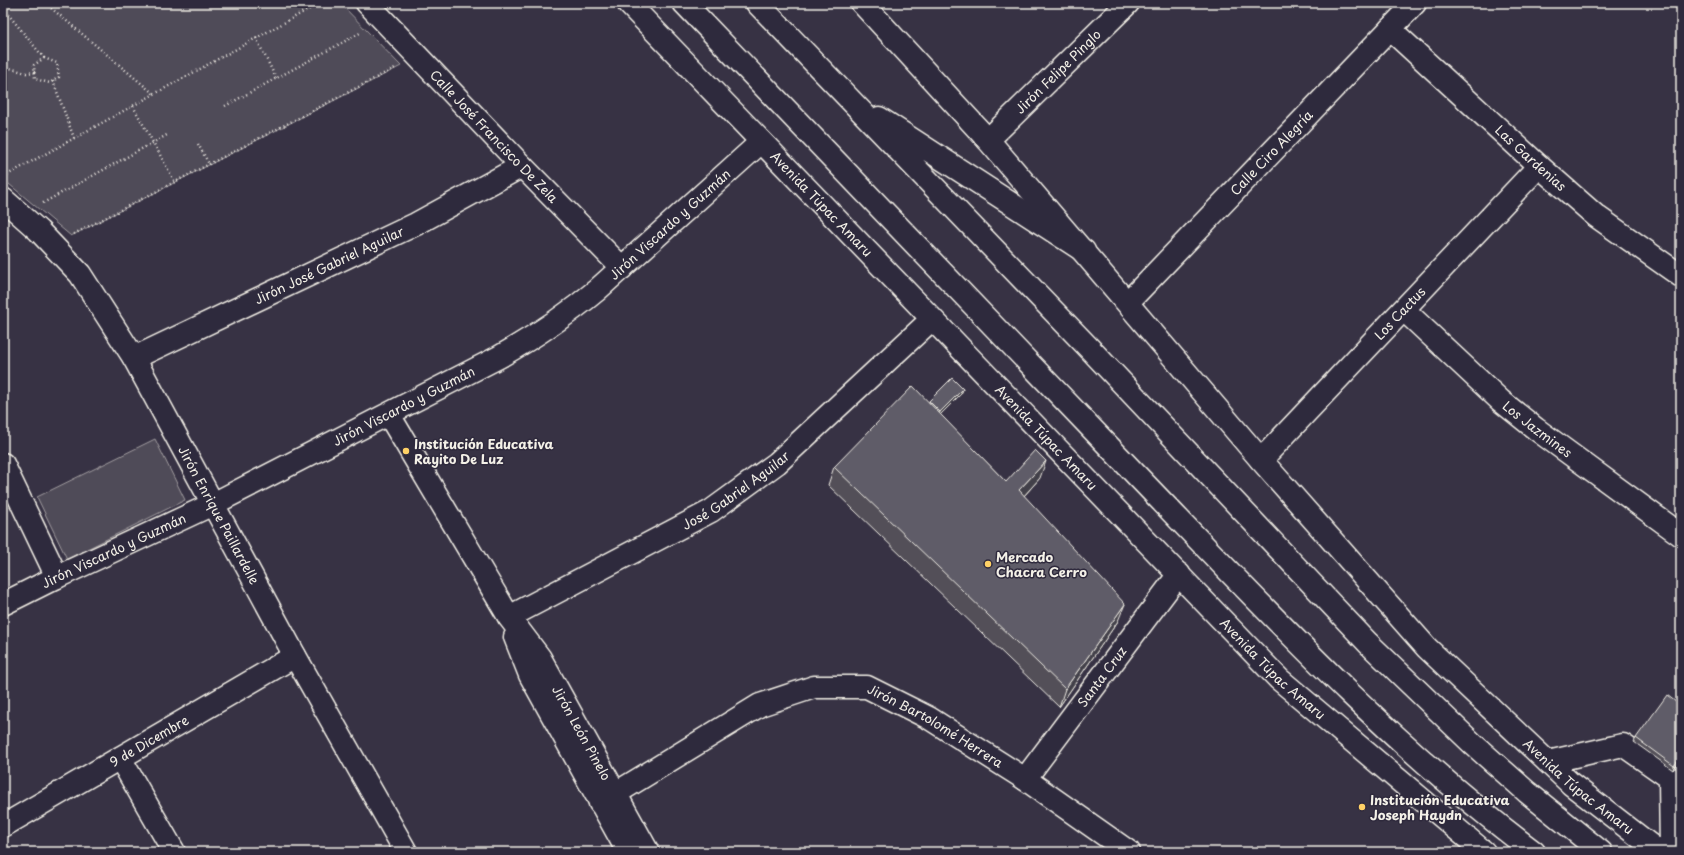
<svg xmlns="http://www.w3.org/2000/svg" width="1684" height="855" font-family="'Playpen Sans',sans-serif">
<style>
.green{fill:#504b59;stroke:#a29ea0}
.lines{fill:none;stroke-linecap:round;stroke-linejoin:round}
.minor-casing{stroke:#f4f1e8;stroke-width:25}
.major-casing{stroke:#f4f1e8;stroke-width:25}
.highway-casing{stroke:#f4f1e8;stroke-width:25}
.path{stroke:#f4f1e8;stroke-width:2.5;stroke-dasharray:1 3;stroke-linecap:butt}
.minor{stroke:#2f2a3d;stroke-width:22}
.major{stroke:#2f2a3d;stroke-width:22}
.highway{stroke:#2f2a3d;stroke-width:22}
.wall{fill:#524f59;stroke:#f4f1e8}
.shaded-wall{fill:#424048;stroke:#f4f1e8}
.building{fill:#5f5c67;stroke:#f4f1e8}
.poi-dot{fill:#ffd166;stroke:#2f2a3d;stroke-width:1.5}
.labels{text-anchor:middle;stroke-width:3;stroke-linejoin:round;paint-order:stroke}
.street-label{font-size:13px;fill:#f4f1e8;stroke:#2f2a3d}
.poi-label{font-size:13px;font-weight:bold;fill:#f4f1e8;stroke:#2f2a3d;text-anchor:start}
</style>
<rect width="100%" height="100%" fill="#373244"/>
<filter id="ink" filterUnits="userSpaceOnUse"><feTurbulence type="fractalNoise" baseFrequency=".025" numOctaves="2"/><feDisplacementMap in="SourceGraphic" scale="8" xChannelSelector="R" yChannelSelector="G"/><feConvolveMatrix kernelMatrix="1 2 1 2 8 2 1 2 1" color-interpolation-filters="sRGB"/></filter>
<g filter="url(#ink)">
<path class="green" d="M3,3h337l61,63 -330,170 -68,-57z
M155,439l30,61 -118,59 -30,-62z"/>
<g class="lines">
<g class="minor-casing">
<g id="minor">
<path id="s1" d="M367,3l155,163 100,102"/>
<path id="s2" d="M1390,29l149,137 57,50 85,60"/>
<path id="s3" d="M988,140l140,-137"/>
<path id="s4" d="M3,199l36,32 41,43 54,84 161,298 111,196"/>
<path id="s5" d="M1128,302l287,-299"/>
<path id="s6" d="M1404,310l97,91 35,28 145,106"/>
<path id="s7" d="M134,358l282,-134 106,-58"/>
<path id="s8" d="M389,415l120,202 31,41 108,194"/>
<path id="s9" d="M1261,460l278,-294"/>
<path d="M3,464l54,113"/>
<path id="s10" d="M3,604l54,-27 156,-73 286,-147c35,-20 67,-41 98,-67l164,-148"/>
<path id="s11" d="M509,617l202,-106 66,-48 155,-144"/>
<path d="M515,637l15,38 98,177"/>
<path d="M120,758l54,94"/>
<path d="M1548,762l75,-17 47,33 1,74"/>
<path id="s12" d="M1025,779l154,-205"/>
<path id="s13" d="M600,803l160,-98 54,-18h53l62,31 96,61 104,73"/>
<path id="s14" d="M3,826l292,-170"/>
</g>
</g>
<g class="major-casing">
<g id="major">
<path id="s15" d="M628,3l651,676 205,173"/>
<path id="s16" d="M862,3l126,137 273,320 166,188 144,136 88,68"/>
</g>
</g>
<g class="highway-casing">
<path id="highway" d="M684,3c153,160 306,320 460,480 124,129 246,261 390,369
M757,3l333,346 278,294 105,101 54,48 74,60
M879,118l205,133"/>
</g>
<path class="path" d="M45,3l109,91
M3,8l41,50
M256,38l20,40
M44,58l13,5 2,14 -9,6 -15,-4 -1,-14z
M3,66l23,7 9,-1
M3,81l5,6 -5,6
M53,81l21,57
M133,106l42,76
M225,106l135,-73
M198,144l11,20
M7,175l313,-172
M43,203l124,-68
M74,234l321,-166"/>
<use href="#minor" class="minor"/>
<use href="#major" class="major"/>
<use href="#highway" class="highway"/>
</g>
<path class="wall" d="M963,389l-2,5 -21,21 66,67 34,-4 -16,18 94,125 -59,86 -231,-222 6,-18 95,-64v-2z
M1681,706v53l-8,11 -39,-28 2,-4z"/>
<path class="shaded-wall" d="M963,389l-2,5 -23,23 2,-5z
M1046,461l-6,17 -27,30 6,-18z
M1125,604l-7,17 -59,86 6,-18z
M1681,756v3l-8,11 1,-4z"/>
<path class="building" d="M952,378l11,11 -23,23 -11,-11z
M913,386l93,96 29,-32 11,11 -27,29 106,114 -60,85 -231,-222z
M1667,695l14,11v50l-7,10 -38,-28z"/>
</g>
<g class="poi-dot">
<circle cx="406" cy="451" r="4"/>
<circle cx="988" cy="564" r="4"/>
<circle cx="1362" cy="807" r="4"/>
</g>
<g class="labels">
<g class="street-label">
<text dy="5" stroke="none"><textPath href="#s3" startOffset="98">Jirón Felipe Pinglo</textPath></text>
<text dy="5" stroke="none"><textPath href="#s1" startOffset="184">Calle José Francisco De Zela</textPath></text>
<text dy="5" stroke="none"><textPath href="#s5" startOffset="207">Calle Ciro Alegría</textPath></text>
<text dy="5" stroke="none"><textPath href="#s2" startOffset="191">Las Gardenias</textPath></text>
<text dy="5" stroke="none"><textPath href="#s15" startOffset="279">Avenida Túpac Amaru</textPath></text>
<text dy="5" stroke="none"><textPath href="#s10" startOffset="771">Jirón Viscardo y Guzmán</textPath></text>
<text dy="5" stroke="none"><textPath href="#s7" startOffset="216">Jirón José Gabriel Aguilar</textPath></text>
<text dy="5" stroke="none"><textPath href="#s9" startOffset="202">Los Cactus</textPath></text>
<text dy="5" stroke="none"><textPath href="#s10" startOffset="447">Jirón Viscardo y Guzmán</textPath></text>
<text dy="5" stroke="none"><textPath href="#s6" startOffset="179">Los Jazmines</textPath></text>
<text dy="5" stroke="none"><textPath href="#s15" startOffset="603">Avenida Túpac Amaru</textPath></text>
<text dy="5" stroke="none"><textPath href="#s11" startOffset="260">José Gabriel Aguilar</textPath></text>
<text dy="5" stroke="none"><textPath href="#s4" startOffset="386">Jirón Enrique Paillardelle</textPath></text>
<text dy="5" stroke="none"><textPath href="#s10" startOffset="123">Jirón Viscardo y Guzmán</textPath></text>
<text dy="5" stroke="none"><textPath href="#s15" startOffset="927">Avenida Túpac Amaru</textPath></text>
<text dy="5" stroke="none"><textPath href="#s12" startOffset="128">Santa Cruz</textPath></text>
<text dy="5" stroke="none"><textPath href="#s13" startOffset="376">Jirón Bartolomé Herrera</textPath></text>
<text dy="5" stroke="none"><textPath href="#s8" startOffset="372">Jirón León Pinelo</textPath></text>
<text dy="5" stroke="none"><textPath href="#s14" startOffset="169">9 de Dicembre</textPath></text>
<text dy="5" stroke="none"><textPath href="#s16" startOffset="1063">Avenida Túpac Amaru</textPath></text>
</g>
<g class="poi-label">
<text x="414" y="449">Institución Educativa<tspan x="414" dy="15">Rayito De Luz</tspan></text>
<text x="996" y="562">Mercado<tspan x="996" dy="15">Chacra Cerro</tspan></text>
<text x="1370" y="805">Institución Educativa<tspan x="1370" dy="15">Joseph Haydn</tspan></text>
</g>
</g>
<rect width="1684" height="855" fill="none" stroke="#2f2a3d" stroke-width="16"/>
<rect x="8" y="8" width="1668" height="839" fill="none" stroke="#f4f1e8" stroke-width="1.5" filter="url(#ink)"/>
</svg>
